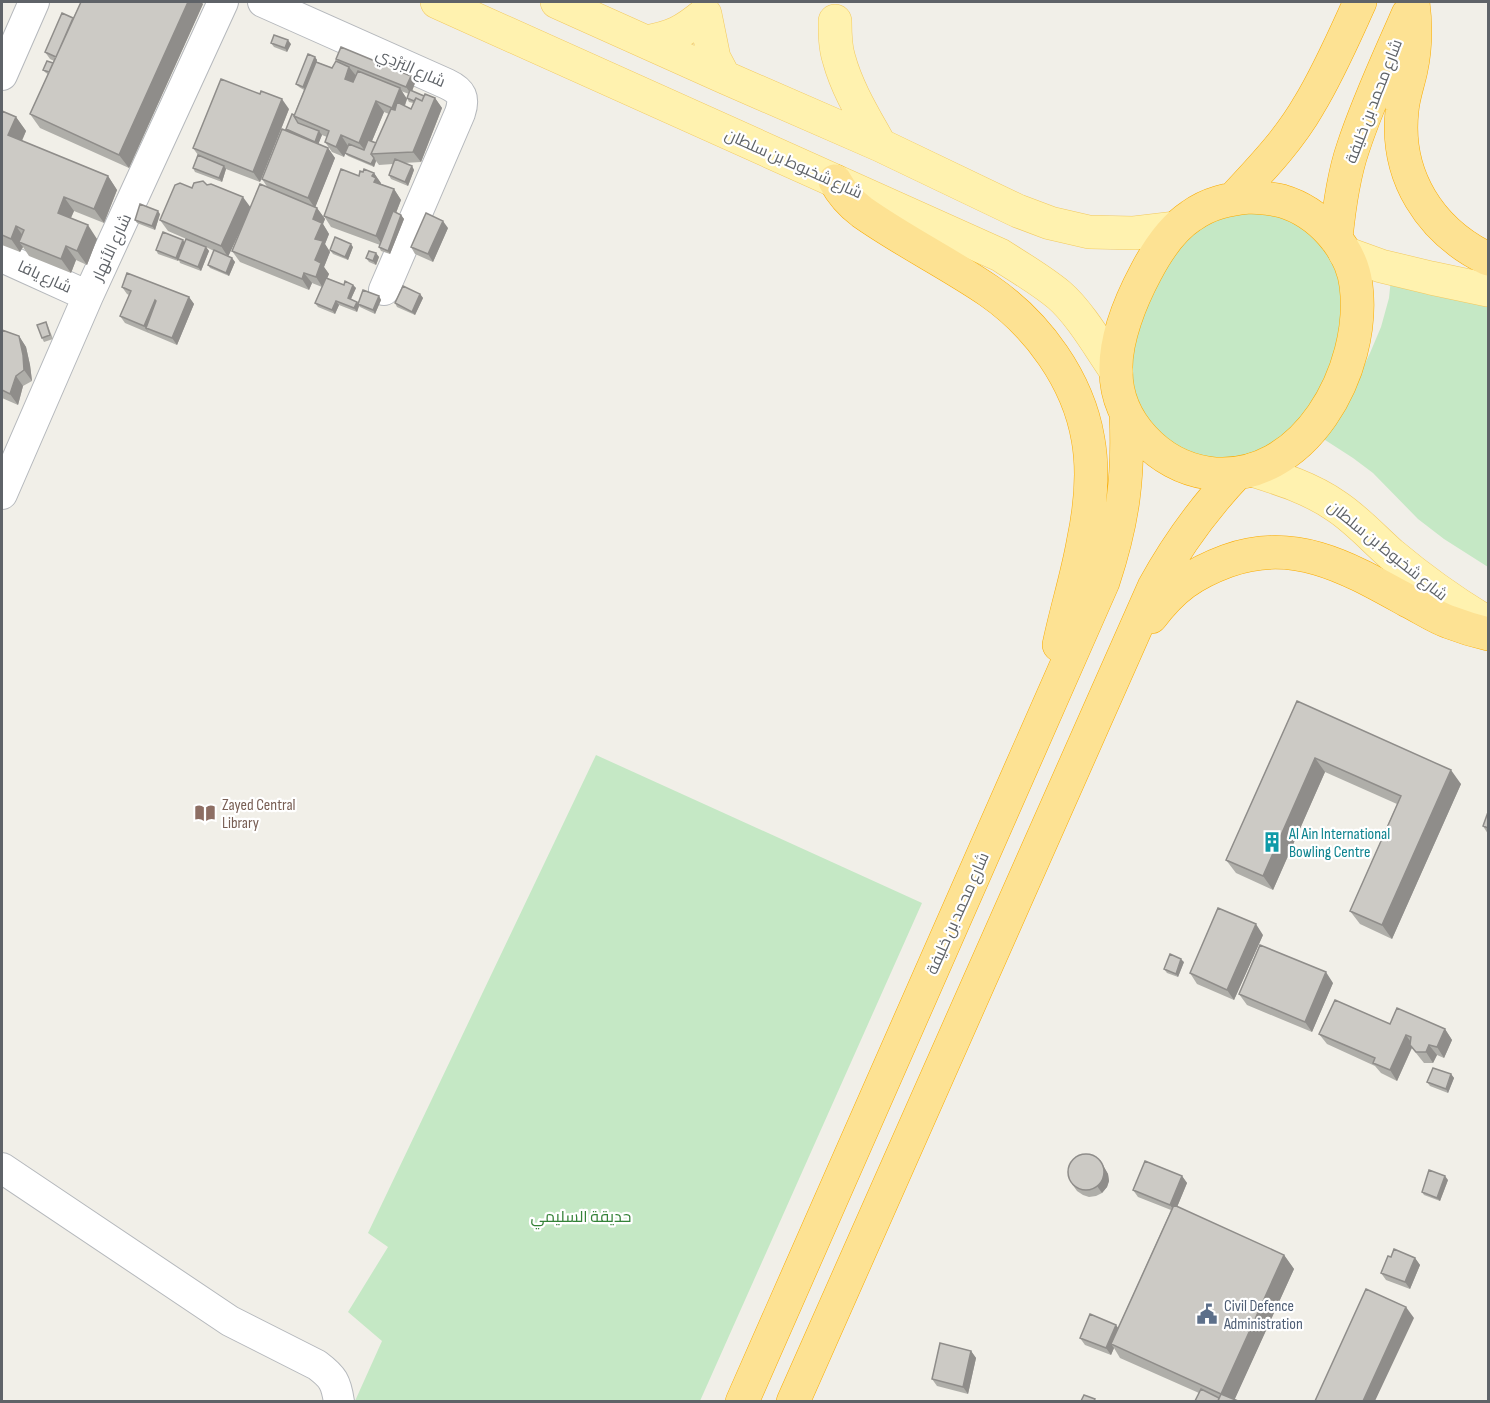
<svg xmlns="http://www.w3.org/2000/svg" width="1490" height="1403" font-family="'Sofia Sans Condensed',Cairo,sans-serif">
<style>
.green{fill:#c5e8c5}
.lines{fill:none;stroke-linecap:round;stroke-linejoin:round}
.minor-casing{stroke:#b5b8bc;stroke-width:32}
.major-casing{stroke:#f2c960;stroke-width:34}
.highway-casing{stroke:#f9ab00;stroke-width:34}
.minor{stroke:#fff;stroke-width:30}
.major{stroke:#fff2af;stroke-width:33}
.highway{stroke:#fde293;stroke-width:33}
.wall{fill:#afaea9;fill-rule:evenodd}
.shaded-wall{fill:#8f8d8a}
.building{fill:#cccac5;stroke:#8f8d8a;stroke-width:1.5}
.labels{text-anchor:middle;stroke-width:4.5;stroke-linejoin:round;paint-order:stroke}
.street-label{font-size:16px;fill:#5f6368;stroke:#fff}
.education-label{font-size:16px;fill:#785e54;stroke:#fff;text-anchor:start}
.culture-label{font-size:16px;fill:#0d838f;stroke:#fff;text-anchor:start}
.park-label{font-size:16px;fill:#348238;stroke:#fff}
.service-label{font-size:16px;fill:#4e5e75;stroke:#fff;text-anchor:start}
</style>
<rect width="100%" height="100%" fill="#f1efe8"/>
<path class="green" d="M1232,208l51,6 43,28 21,48 -9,57 -15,38 -19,32 -42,39 -64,2 -28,-15 -20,-21 -15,-26 -4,-24 3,-22 8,-34 14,-35 31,-47z
M1392,269l96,22v276l-44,-28 -26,-20 -45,-46 -20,-15 -31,-20 32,-51 16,-34 11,-26 8,-29z
M596,755l326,148 -222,498h-345l27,-60 -34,-29 40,-65 -20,-14z"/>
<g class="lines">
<g class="minor-casing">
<path id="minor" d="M263,2l184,82c15,7 18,14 13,29l-76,177
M2,75l32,-73
M2,257l86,39
M2,494l86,-198 135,-294
M2,1168l228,153 87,44c16,12 19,17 22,37"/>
</g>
<g class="major-casing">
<path id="major" d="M437,2l563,253c20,13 41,25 59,40 21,18 41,53 57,76
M557,2l167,75 156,68 138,66 32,12 39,9 45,1 42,-5
M835,21c0,13 0,26 4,38 8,30 26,59 41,86
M646,42c27,-5 37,-10 59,-28l9,44 10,19
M1345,253l36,13 50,12 57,12
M1252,470c29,9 58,18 84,36 20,13 37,32 55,48 31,26 63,49 97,69"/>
</g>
<g class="highway-casing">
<path id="highway" d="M1413,2c3,23 3,45 -2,68 -3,14 -8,27 -9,41 -7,65 28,120 86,148
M835,181c7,13 15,22 27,31 41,29 86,51 127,79 49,34 89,89 99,148 6,33 2,71 -5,104 -6,34 -17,68 -24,102
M1250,197c11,1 21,1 32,4 37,11 69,46 74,84 11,84 -52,201 -148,188 -49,-7 -92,-51 -92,-102 -1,-32 15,-71 30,-99 11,-21 25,-43 45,-56 18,-13 37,-17 59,-19z
M1234,198c27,-29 55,-58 75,-93 20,-33 35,-68 51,-103
M1336,239c3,-31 7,-62 17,-91 15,-46 36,-90 55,-134
M1151,617c22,-29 41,-43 76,-56 68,-25 123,8 181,40 14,7 27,16 41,21 13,5 26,9 39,12
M742,1402l361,-820c20,-60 26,-105 23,-168
M793,1402l361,-815c24,-44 49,-78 83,-114"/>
</g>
<use href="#minor" class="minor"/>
<use href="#major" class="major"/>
<use href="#highway" class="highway"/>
</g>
<path class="wall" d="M81,2h120l2,2 -74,164 -89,-40 -10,-14 18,-40 -2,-1 -3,-3 10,-7 1,-2 -4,-2 -5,-7 28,-34z
M271,43l20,1 -4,8 -13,-5z
M315,57l2,3v2l15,6 7,-6 -3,-3 79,24 -3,8 12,5 11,2 7,10 -21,54 -17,1 8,3 2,4 -6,16 -17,-7 -2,-4 4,-11 -14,1 -3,-4 -2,6 -26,-11 -3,-3 -1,4 -12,-5 -7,-10 2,-5 -5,-2 -4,9 10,4 7,10 -20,49 2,1 8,11 -2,5 6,10 -4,10 5,8 -6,15 5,7 -2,4 17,7h9l3,3 -5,11 7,4 21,-7 2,4 -6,14 -15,-7 -1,-1 -2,6 -18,-7 -4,9 -17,-7 -3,-4 7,-16 -10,-4 -3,7 -69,-28 -8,-11 13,-32 -17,37 4,2 3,4 -6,14 -19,-8 -2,-3 6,-14 -8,-4 3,4 -8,20 -21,-8 -1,-3 -1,1 -20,-7 -2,-4 29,-7 13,1 -30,-13 -8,-11 32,-32 15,-3 43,22 18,-19 -6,-9 25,-48 -1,-2 8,-14 10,-25 -5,-3 -3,-3zM401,91l8,3 -2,4 2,4 4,1 -2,6 -6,-3 2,-7zM384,112l5,2 -13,29 -4,-2z
M289,109l-29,73 -34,-13 -4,13 -27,-10 -2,-4 5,-13 -5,-7z
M2,111l14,6 10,14 -4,10 86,35 9,14 -13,33 -30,-12 -3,7 26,21 -10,26 -11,-5 -5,13 -42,-17 -6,-9 -3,5 -18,-7z
M363,172l11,1 7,11 13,5 7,11 -5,13 5,2 3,4 -14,35 -9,-3 -2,-4 1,-2 -49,-18 -7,-11z
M160,214l-5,16 -18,-7 -2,-3z
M448,228l-15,34 -18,-8 -4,-7z
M353,247l-5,13 -15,-6 -3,-4z
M376,253l3,4 -3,8 -7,-3 -3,-4z
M122,287l67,10 5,7 -17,41 -52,-22 -5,-7 9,-21 -2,-1z
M420,294l3,4 -8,17 -18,-8 -2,-4z
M46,322l2,4 5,13 -9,3 -2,-4z
M2,330l17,6 7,11 4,18 2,16 -9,5 -5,19 -16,-7z
M1297,701l164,83 -69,155 -32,-15 -10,-13 47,-107 -72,-32 -52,118 -37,-17 -10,-13z
M1488,812v22l-5,-8z
M1263,935l-29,65 -37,-16 -7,-11z
M1184,962l-6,15 -11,-4 -3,-4z
M1333,983l-21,49 -65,-27 -8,-11z
M1390,1024l55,5 7,11 -8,18 -7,-3 -4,8h-9l-12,-15 -15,33 -16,-8 -6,-7 -48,-22 -8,-10z
M1451,1074l3,4 -6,15 -18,-7 -3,-4z
M1100,1160l8,14 1,7 -2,6 -5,6 -6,3 -7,1 -6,-2 -6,-4 -5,-7z
M1182,1176l5,7 -10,24 107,48 10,14 -60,131 4,1 -39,-8 -79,-35 -6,-10 -3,7 -26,-10 -5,-7 36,-13 2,3 53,-118 -33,-13 -5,-7z
M1448,1180l-8,21 -16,-6 -2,-3z
M1391,1257l24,1 5,7 -10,24 -24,-9 -5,-7z
M971,1351l5,7 -8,36 -31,-8 -5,-7z"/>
<path class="shaded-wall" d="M188,2h13l2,2 -74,164 -10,-13z
M288,40l3,4 -4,8 -2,-4z
M315,57l2,3 -11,30 -3,-3z
M349,67l8,10 -5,12 -7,-10z
M411,76l4,7 -4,11 -5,-7z
M400,88l7,11 -7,19 -8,-10z
M435,98l7,10 -21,54 -8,-10z
M282,99l7,10 -29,73 -7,-10z
M376,101l8,11 -17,41 -8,-10z
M16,117l10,14 -8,18 -10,-14z
M319,131l3,4 -4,10 -3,-3z
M341,135l7,11 -4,11 -8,-10z
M328,148l7,10 -20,50 -7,-10z
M374,158l2,3 -2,6 -3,-3z
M224,166l2,3 -4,13 -3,-4z
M412,166l2,4 -6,16 -3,-4z
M374,173l7,10v1l-7,-2 -2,-6z
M108,176l9,14 -13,33 -10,-14z
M394,189l7,11 -18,46 -7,-10z
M64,197l10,14 -7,15 -9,-13z
M243,197l8,11 -23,49 -7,-11z
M317,208l8,11 -2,5 6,10 -4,10 5,8 -6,15 5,7 -6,14 -7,-11 -3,-58z
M158,211l2,3 -5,16 -3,-4z
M401,215l3,4 -14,35 -2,-3z
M443,221l5,7 -15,34 -5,-8z
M88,225l9,14 -10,26 -10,-14z
M16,226l10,14 -7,2 4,5 -3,5 -9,-13z
M183,240l2,3 -7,18 -2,-3z
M351,244l2,3 -5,13 -3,-3z
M66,246l10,14 -5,13 -10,-14z
M206,247l3,4 -8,20 -3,-4z
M376,253l3,4 -3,8 -3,-4z
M232,258l3,4 -6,14 -3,-3z
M304,273l8,10 -3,7 -7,-11z
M353,285l3,3 -6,13 -2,-3z
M420,294l3,4 -8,17 -3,-3z
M379,296l2,4 -6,14 -2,-4z
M189,297l5,7 -17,41 -5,-7z
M155,300l5,7 -14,21 3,5 -5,-7z
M336,301l3,4 -4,9 -3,-4z
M357,302l2,4 -2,6 -3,-4z
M19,336l7,11 4,18 2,16 -8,-11z
M16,376l7,10 -5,19 -8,-11z
M1315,758l10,14 -52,118 -10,-14z
M1451,770l10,14 -69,155 -10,-14z
M1256,924l7,11 -29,65 -7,-10z
M1181,959l3,3 -6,15 -2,-3z
M1326,972l7,11 -21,49 -7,-10z
M1445,1029l7,11 -8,18 -7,-11z
M1406,1035l7,10 -16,36 -7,-11z
M1429,1045l8,10 -4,8 -7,-11z
M1451,1074l3,4 -6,15 -2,-4z
M1100,1160l8,14 1,7 -2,6 -5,6 -5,-7z
M1182,1176l5,7 -12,29 -5,-7z
M1445,1176l3,4 -8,21 -3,-3z
M1284,1255l10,14 -60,132 -13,-7z
M1415,1258l5,7 -10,24 -5,-7z
M1406,1307l8,11 -39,83h-12z
M1116,1325l5,7 -10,12 3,4 -3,7 -5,-7z
M971,1351l5,7 -8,36 -5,-7z"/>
<path class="building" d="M81,2h107l-69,153 -89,-41z
M62,13l11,5 -17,39 -11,-5z
M274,35l14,5 -3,8 -14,-5z
M341,47l70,29 -5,11 -70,-28z
M308,54l7,3 -12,30 -7,-3z
M47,61l6,2 -4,9 -6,-2z
M336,61l13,6 -4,12 8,3 5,-11 42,17 -8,20 -16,-7 -17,42 -18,-8 -5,12 -11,-5 4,-11 -35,-15 22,-54 16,6z
M221,79l39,15 1,-3 21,8 -29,73 -60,-24z
M410,90l14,6 -2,5 -6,-3 -2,3 -7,-3z
M425,94l10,4 -22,54 -42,2 20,-45 4,1 2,-8 14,7 5,-11 6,3z
M2,111l14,6 -8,18 100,41 -14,33 -30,-12 -6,16 30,12 -11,26 -11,-5 -5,13 -42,-17 5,-12 -8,-4 -5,13 -9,-4z
M292,114l2,1v1l4,7 21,8 -4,11 -29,-13z
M282,129l46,19 -20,50 -46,-19z
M368,140l8,3 -5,11 3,4 -3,6 -26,-11 4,-9 15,6z
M198,155l26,11 -5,12 -26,-10z
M395,159l17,7 -7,16 -16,-7z
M341,169l18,7 1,-5 3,1 1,-3 10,4 -2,3 4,2 -2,4 20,7 -18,47 -52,-20z
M203,181l4,4 4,-1 32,13 -22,49 -61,-26 15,-35 5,-2 12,5 2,-5z
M260,184l57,24 -4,11 9,4 -7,16 8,2 -8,19 6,3 -5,14 -12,-4 -2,6 -70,-28z
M140,204l18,7 -6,15 -17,-6z
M393,211l8,4 -13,36 -9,-4z
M426,213l17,8 -15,33 -17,-7z
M163,232l20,8 -7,18 -20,-8z
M335,237l16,7 -6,13 -15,-7z
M186,239l20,8 -8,20 -20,-8z
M214,250l18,8 -6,15 -18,-8z
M369,251l7,2 -3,8 -7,-3z
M127,273l62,24 -17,41 -26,-10 10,-27 -1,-1 -11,26 -24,-10 11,-25 -9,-4z
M326,278l18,7 1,-4 8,4 -5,13 9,4 -3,6 -18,-7 -4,9 -17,-7z
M403,286l17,8 -8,18 -17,-9z
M363,290l16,6 -6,14 -15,-6z
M46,322l4,13 -8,3 -5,-13z
M2,330l17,6 4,19 1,15 -8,6 -6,18 -8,-4z
M1297,701l154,69 -69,155 -32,-14 51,-115 -86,-38 -52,118 -37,-16z
M1488,812v16l-5,-2z
M1218,908l38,16 -29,66 -37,-17z
M1260,945l66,27 -21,50 -66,-28z
M1170,954l11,5 -5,15 -12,-5z
M1335,1000l55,24 7,-16 48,21 -8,18 -8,-2 -3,7h-10l-6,-7 1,-8 -5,-2 -16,35 -17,-7 2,-5 -56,-24z
M1433,1068l18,6 -5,15 -19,-7z
M1068 1172a18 18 0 1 1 36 0a18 18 0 1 1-36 0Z
M1145,1161l37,15 -12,29 -37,-15z
M1429,1170l16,6 -8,22 -15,-6z
M1174,1205l110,50 -63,139 -110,-50z
M1394,1249l21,9 -10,24 -24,-9 7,-17 3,1z
M1366,1289l40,18 -43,94h-48z
M1090,1314l26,11 -10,23 -26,-10z
M940,1343l31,8 -8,36 -31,-8z
M1201,1389l18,9 -1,3h-23z
M1221,1394l17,7h-20z
M1084,1395l11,4 -1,2h-13z"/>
<defs>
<g id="library-bare" transform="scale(1.62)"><path d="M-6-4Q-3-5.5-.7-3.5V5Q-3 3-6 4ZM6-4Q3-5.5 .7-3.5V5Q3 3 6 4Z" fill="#8d6e63" stroke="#fff" stroke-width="2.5" paint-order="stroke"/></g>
<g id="building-bare" transform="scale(1.62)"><path d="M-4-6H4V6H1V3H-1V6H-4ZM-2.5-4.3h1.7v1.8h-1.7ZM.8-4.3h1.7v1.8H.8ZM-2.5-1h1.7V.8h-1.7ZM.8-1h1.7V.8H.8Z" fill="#0f9aa8" stroke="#fff" stroke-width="2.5" paint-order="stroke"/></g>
<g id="civic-bare" transform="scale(1.62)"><path d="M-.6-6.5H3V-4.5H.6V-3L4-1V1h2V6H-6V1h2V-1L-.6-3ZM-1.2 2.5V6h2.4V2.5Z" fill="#5c6f8a" stroke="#fff" stroke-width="2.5" paint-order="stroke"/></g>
</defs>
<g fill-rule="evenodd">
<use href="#library-bare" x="205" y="813"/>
<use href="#building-bare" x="1272" y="842"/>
<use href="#civic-bare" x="1207" y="1314"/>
</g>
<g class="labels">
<g class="street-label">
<text transform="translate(411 67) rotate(24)" y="6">شارع البَرْدِي</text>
<text transform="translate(1373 101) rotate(-69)" y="6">شارع محمد بن خليفة</text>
<text transform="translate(794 163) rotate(24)" y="6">شارع شخبوط بن سلطان</text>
<text transform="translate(111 247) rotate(-65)" y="6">شارع الأنهار</text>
<text transform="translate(45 276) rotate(24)" y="6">شارع يافا</text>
<text transform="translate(1388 550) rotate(39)" y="6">شارع شخبوط بن سلطان</text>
<text transform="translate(957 913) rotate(-66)" y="6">شارع محمد بن خليفة</text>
</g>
<g class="education-label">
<text x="222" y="810">Zayed Central<tspan x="222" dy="18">Library</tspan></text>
</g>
<g class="culture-label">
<text x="1289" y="839">Al Ain International<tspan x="1289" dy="18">Bowling Centre</tspan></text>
</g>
<g class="park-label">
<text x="581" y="1222">حديقة السليمي</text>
</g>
<g class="service-label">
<text x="1224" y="1311">Civil Defence<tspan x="1224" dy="18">Administration</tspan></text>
</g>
</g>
<rect width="1490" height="1403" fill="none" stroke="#5f6368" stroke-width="6"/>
</svg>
